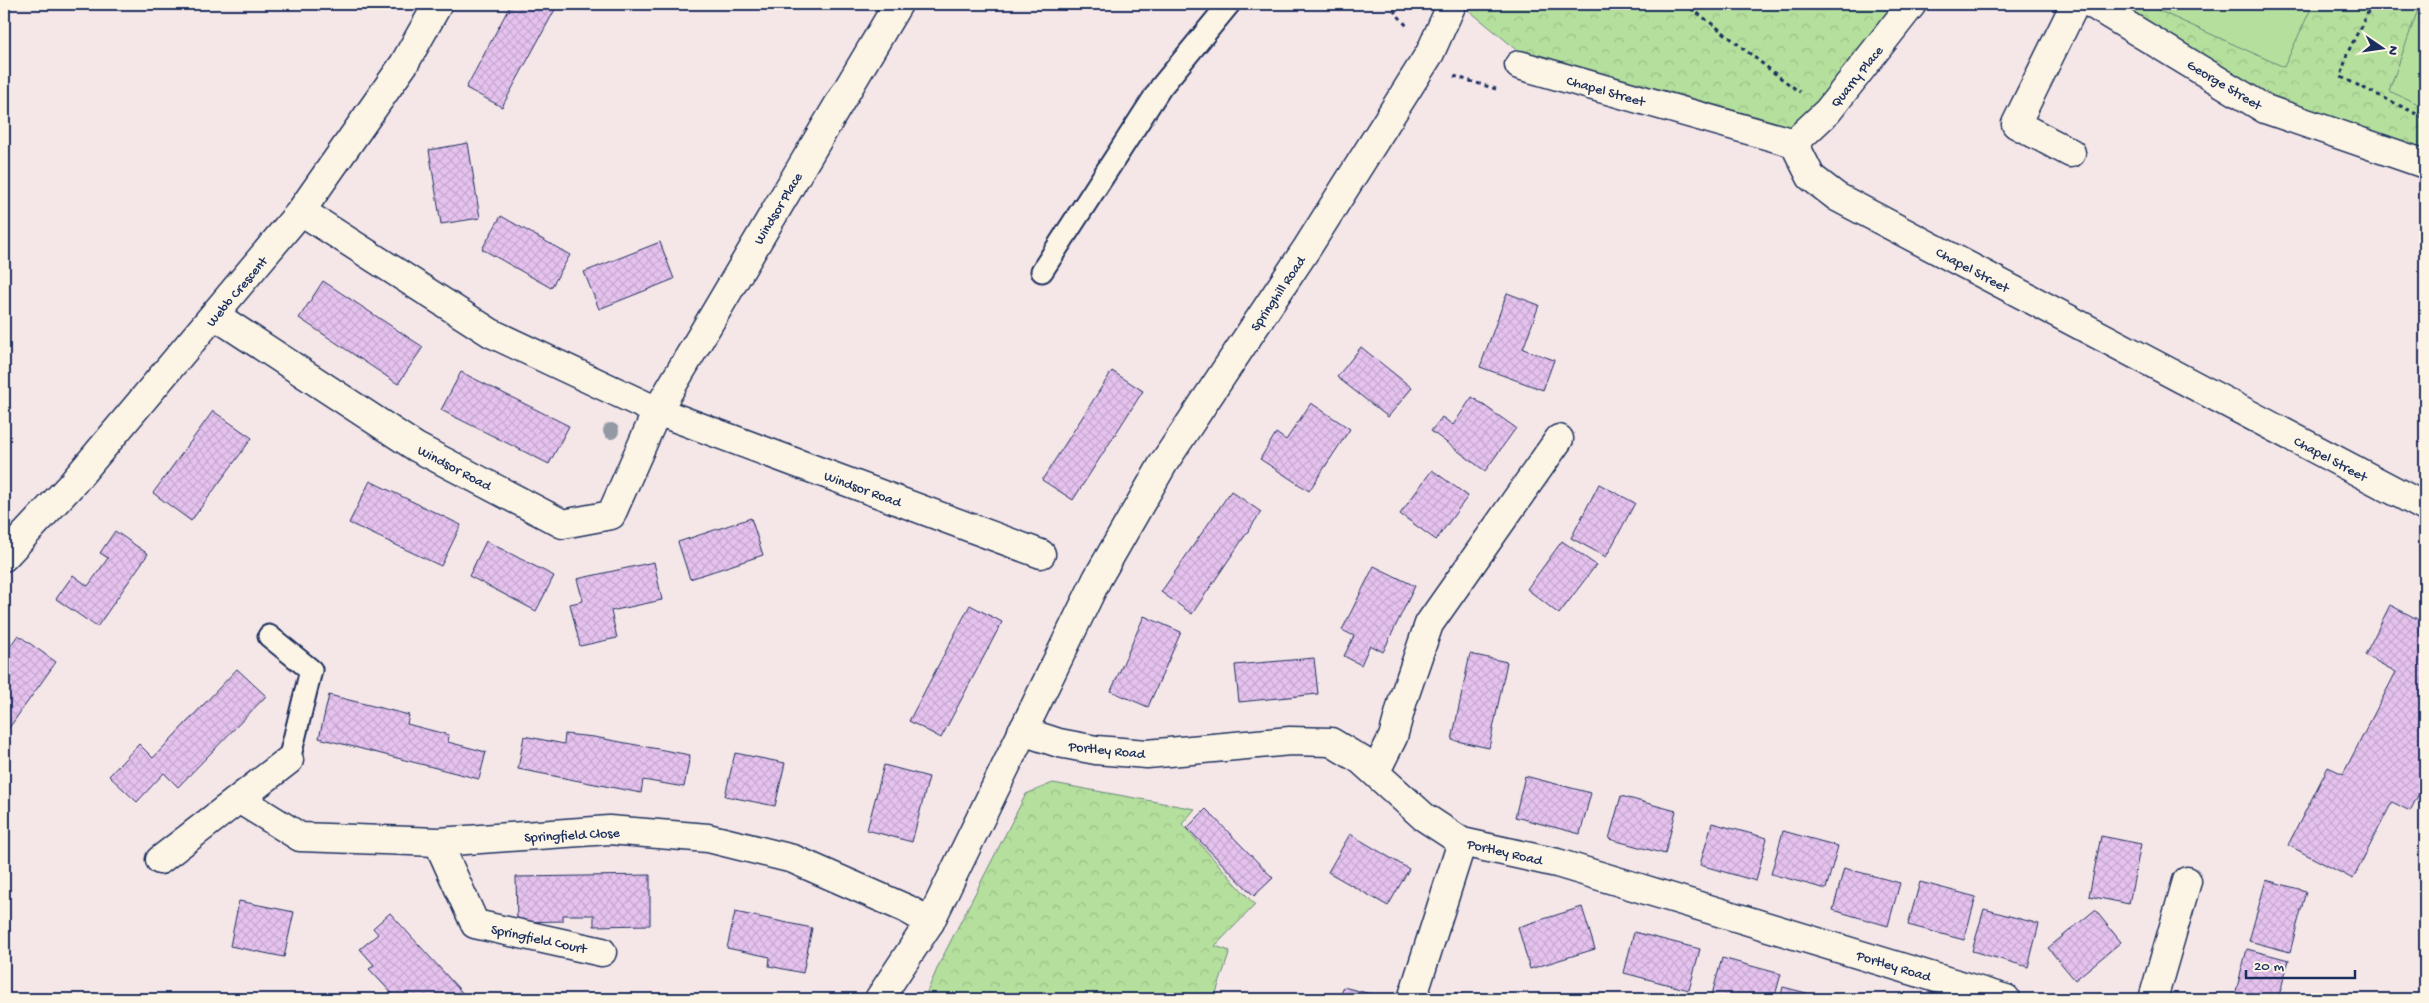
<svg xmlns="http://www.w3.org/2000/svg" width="2429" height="1003" font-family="'Gochi Hand',sans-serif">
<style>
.park{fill:url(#park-crowns);stroke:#68877d}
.garden{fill:#b5df9c;stroke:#68877d}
.building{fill:url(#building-cross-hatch);stroke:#1b2f5e}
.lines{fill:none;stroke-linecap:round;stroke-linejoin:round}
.service-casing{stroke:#1b2f5e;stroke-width:25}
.minor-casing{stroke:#1b2f5e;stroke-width:31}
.secondary-casing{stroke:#1b2f5e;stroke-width:31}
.path{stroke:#1b2f5e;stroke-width:3;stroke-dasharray:4 4;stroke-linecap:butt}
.service{stroke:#fcf5e5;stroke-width:21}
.minor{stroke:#fcf5e5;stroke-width:28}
.secondary{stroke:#fcf5e5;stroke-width:28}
.tree{fill:#939aa5}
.labels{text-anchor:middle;stroke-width:4;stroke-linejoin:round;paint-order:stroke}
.street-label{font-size:14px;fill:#1b2f5e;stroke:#fcf5e5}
</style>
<defs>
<pattern id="park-crowns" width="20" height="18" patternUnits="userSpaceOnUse" patternTransform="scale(1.25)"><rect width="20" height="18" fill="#b5df9c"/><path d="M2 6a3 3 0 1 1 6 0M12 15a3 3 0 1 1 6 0" fill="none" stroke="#9bc089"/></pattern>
<pattern id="building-cross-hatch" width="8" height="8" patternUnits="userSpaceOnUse" patternTransform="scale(1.25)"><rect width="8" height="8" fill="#e6c3ef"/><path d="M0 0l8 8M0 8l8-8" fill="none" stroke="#c5a8cf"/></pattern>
</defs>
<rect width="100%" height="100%" fill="#f5e6e8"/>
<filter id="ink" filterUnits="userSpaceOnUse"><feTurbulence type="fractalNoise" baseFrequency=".02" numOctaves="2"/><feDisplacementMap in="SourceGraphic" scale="10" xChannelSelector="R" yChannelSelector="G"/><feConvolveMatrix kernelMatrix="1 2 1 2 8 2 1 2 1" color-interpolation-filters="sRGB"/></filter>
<g filter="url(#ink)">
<path class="park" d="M1461,4h442l-110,130 -272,-81z
M2113,4h312v147l-153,-55z
M1053,783l142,26 -13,15 73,81 -40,41 15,5 -16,48h-290l16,-37 86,-168z"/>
<path class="garden" d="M2144,4h169l-29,63z
M2420,4h5v103l-36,-16z"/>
<path class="building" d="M511,4h47l-56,103 -36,-19z
M468,143l12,75 -39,6 -12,-74z
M501,216l69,39 -19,33 -69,-39z
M660,242l14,37 -75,30 -15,-37z
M323,281l100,66 -25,37 -99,-66z
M1507,293l32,12 -16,44 31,11 -11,30 -63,-23z
M1361,347l51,41 -24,29 -51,-40z
M1112,371l31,20 -70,109 -31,-20z
M461,372l108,54 -20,38 -108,-54z
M1472,397l44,31 -31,43 -54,-40 11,-14 11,8z
M1311,403l39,26 -41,62 -49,-32 16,-26 10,7z
M213,411l39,27 -61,83 -38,-28z
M1432,470l36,26 -32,44 -36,-26z
M370,481l91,44 -20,41 -92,-43z
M1599,484l36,19 -29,54 -35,-19z
M1231,491l30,21 -69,102 -31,-22z
M751,518l12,37 -73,24 -12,-37z
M115,531l33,23 -51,73 -41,-28 17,-24 15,11 20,-28 -8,-5z
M486,541l68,35 -18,35 -67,-35z
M1562,541l34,24 -37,49 -32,-25z
M654,562l8,38 -51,11 6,27 -37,8 -10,-42 13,-3 -6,-22z
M1374,566l41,20 -32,66 -13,-7 -9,20 -17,-9 10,-20 -12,-6z
M970,605l32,17 -61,116 -32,-17z
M2390,605l35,18v159l-15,29 -18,-9 -39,77 -65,-34 40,-78 15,7 53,-102 -31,-17z
M1144,616l37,16 -33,75 -37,-16z
M18,635l38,27 -52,73v-80z
M1470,654l37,8 -18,86 -37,-8z
M1314,658l4,36 -79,8 -4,-37z
M237,669l29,27 -88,91 -14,-14 -27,29 -28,-26 30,-32 14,14z
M329,695l80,20 -2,9 42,11 -1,7 38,10 -7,27 -160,-41z
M565,734l29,3 96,18 -6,32 -41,-7 -2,13 -123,-24 6,-33 40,8z
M735,753l50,10 -10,43 -50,-10z
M884,765l45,12 -17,65 -45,-12z
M1525,776l66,17 -11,41 -65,-17z
M1621,796l55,15 -11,43 -56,-15z
M1206,809l67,69 -19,18 -67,-68z
M1712,823l55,15 -11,43 -56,-16z
M1783,831l55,15 -12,43 -55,-15z
M1350,834l59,35 -21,37 -60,-34z
M2101,836l40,8 -12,60 -40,-8z
M1844,868l56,15 -12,43 -55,-16z
M650,875v50l-56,1v-11h-31v6l-46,1 -1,-45z
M2266,880l40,11 -16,61 -41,-11z
M1920,882l56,15 -12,43 -56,-15z
M239,901l55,11 -10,45 -54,-11z
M1582,907l13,42 -65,20 -12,-42z
M1984,909l55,15 -11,43 -56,-16z
M2095,910l26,32 -46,38 -27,-32z
M735,912l77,16 -9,45 -34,-7 1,-9 -43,-9z
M390,913l78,86h-71l-28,-30 5,-4 -14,-16 18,-15 -5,-6z
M1634,932l66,17 -11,41 -65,-17z
M2247,949l42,11 -11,39h-44z
M1722,958l59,16 -7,25 -63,-1z
M1343,987l40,10v2h-43z
M1783,987l47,12h-50z
M1454,992l27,7h-29z"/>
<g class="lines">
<g class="service-casing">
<path id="service" d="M1042,271l119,-184 68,-83
M269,636l42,34 -22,90"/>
</g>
<g class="minor-casing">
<path id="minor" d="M2092,4l173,105 160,55
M1519,65l275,78 17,34 26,20 588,310
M1794,143l34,-32 84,-107
M2071,153l-55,-29 59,-120
M301,211l190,122 166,78 384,143
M216,316l200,131 147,77 48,-9 46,-104 241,-407
M4,557l68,-73 229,-273 103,-147 34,-60
M1022,731l37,12 37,7 51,4 143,-13 41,1 30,18 63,57 38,25 95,21 449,136
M1376,771l17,-34 10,-37 26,-76 130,-185
M239,799l61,38 138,5 171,-12 99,8 85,21 114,50 23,13
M438,842l37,82 127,28
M160,860l129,-100
M1412,999l50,-157
M2153,999l34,-118"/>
</g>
<g class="secondary-casing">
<path id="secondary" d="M879,999l51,-77 167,-343 66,-115 144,-216 123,-195 22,-49"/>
</g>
<path class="path" d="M1388,4l19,22
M1684,4c41,27 76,60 116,88
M2372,4l-25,50 -6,23 84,41
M1454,76l42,13"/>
<use href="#service" class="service"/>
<use href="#minor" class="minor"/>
<use href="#secondary" class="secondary"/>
</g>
<circle class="tree" cx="611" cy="431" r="8"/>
</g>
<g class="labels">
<g class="street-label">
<text transform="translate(1856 76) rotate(-51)" y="5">Quarry Place</text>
<text transform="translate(2225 84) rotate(31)" y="5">George Street</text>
<text transform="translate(1606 90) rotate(16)" y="5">Chapel Street</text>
<text transform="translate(777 208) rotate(-59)" y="5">Windsor Place</text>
<text transform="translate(1973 269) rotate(28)" y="5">Chapel Street</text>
<text transform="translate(236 291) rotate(-50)" y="5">Webb Crescent</text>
<text transform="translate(1277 293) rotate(-56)" y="5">Springhill Road</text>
<text transform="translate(2331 458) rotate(28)" y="5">Chapel Street</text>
<text transform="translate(455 467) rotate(28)" y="5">Windsor Road</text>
<text transform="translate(863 488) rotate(20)" y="5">Windsor Road</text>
<text transform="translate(1107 749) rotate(6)" y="5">Portley Road</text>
<text transform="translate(572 834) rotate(-3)" y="5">Springfield Close</text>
<text transform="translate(1505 851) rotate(13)" y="5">Portley Road</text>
<text transform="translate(539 938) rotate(12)" y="5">Springfield Court</text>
<text transform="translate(1894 965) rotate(17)" y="5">Portley Road</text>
</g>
</g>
<rect width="2429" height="1003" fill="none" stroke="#fcf5e5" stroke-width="20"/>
<rect x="10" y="10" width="2409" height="983" fill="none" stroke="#1b2f5e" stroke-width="2" filter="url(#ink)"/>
<g transform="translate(2382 48) rotate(103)" stroke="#fcf5e5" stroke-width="4" paint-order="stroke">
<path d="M0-4L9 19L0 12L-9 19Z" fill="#1b2f5e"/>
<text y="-8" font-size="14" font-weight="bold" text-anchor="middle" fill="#1b2f5e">N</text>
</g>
<path d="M2246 970v8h109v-8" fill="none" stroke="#1b2f5e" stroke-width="2.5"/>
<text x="2254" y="970" font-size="15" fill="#1b2f5e" stroke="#fcf5e5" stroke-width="4" paint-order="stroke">20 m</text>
</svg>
